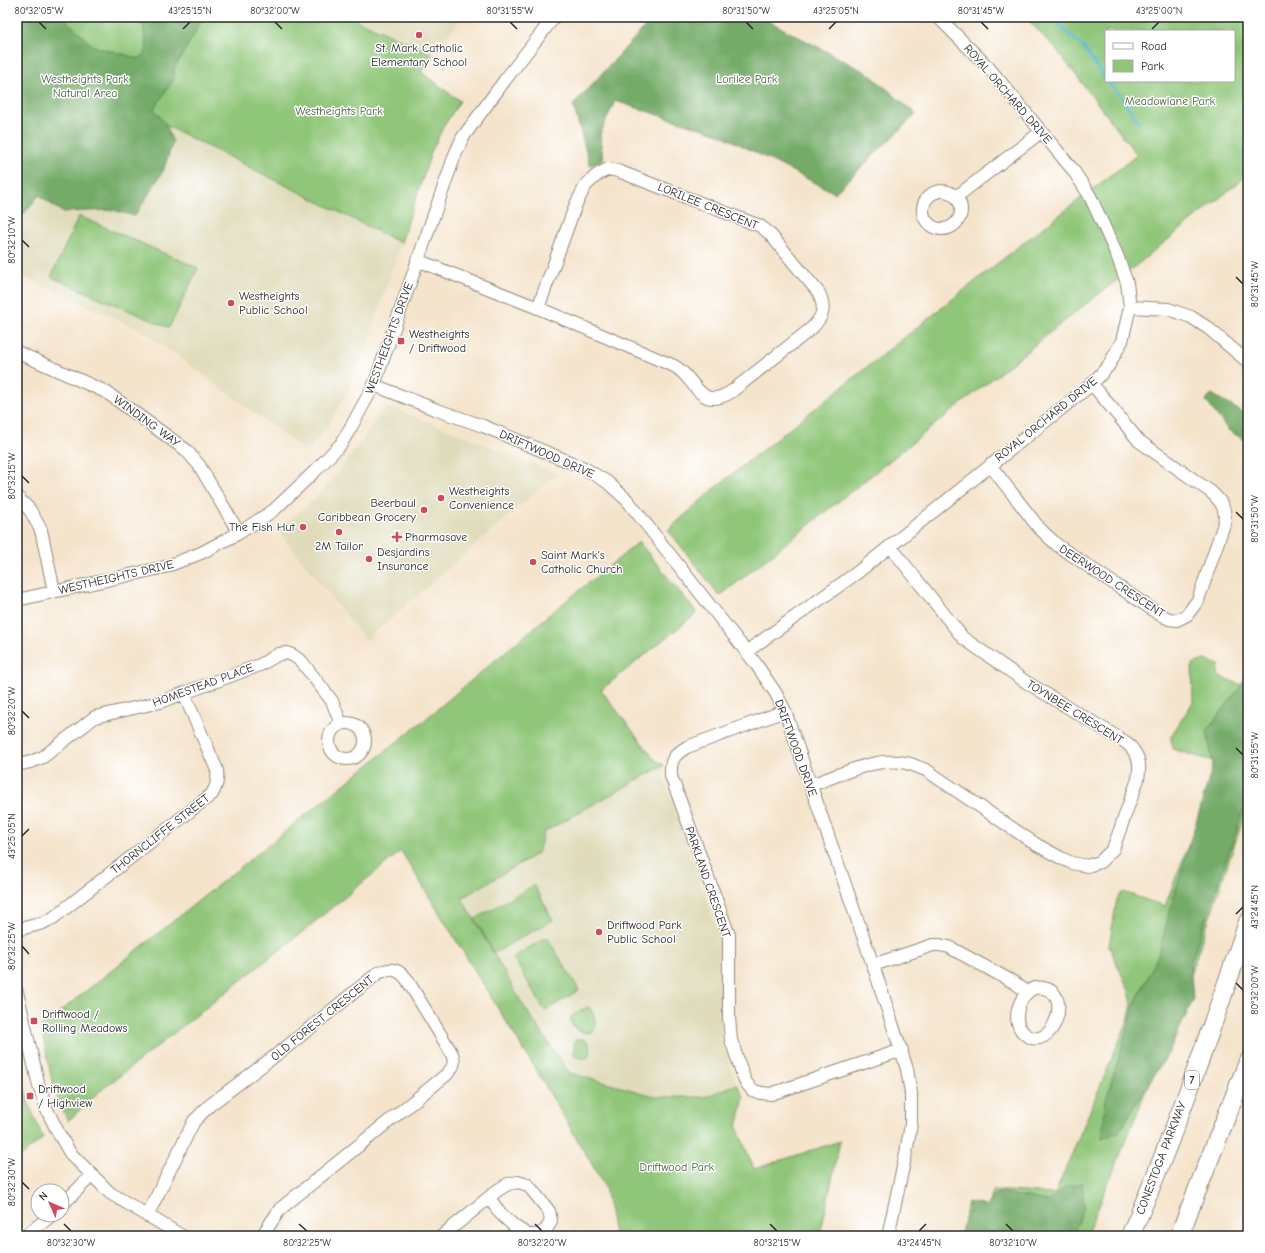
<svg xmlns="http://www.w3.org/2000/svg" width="1265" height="1253" font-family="'Comic Neue',sans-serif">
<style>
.built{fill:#e0dcbb}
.green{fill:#90c679;stroke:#5e7852;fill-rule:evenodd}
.forest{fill:#74ab69;stroke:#506b4a}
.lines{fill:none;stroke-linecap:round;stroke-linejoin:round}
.stream{stroke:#55bbd2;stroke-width:3}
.minor-casing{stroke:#90887c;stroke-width:14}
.highway-casing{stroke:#90887c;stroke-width:20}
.minor{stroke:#fff;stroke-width:12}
.highway{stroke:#fff;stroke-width:18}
.ticks{fill:none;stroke:#2b2b2b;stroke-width:1.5}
.poi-dot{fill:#d1495b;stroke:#fff;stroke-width:1.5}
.labels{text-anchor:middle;stroke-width:3;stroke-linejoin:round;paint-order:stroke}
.shield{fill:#fff;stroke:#6b6b6b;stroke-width:1}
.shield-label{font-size:11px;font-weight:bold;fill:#2b2b2b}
.poi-label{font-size:12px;fill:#2b2b2b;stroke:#fff;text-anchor:start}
.park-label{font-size:12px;fill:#4e6146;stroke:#fff}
.street-label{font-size:12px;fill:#2b2b2b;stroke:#fff}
.neatline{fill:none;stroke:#2b2b2b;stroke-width:1.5}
.ticks-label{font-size:10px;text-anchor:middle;fill:#2b2b2b}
</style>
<rect width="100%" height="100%" fill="#fff"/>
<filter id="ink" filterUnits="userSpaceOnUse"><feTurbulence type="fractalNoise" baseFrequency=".025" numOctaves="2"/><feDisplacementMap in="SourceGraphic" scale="8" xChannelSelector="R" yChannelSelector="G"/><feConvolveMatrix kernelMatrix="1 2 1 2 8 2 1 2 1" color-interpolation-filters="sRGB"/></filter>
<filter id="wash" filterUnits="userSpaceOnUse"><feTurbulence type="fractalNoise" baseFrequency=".012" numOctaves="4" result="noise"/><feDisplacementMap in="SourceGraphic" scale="16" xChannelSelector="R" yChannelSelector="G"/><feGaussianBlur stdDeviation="0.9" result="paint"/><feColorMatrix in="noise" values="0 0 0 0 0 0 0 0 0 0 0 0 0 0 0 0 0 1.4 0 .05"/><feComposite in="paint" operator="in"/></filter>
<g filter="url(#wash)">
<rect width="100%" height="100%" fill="#f5e4cc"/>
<path class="built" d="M349,17h113l-29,37z
M147,116l254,127 -39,116 -15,33 -20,35 -20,25 -162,-120 -128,-58v-52l22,-27z
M389,407l58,22 110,45 -191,166 -89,-110 31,-25 17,-17 21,-25 25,-36 11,-19z
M664,765l-1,11 52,148 5,16 2,14 -1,80 4,15 12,35 -32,13h-47l-89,-24 -46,-68 -61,-107 75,-45 7,-21z"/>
<path class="green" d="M17,17h332l84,37 -12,18 39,29 -16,25 -12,24 -31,93 -254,-127 -108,79 -22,27z
M1025,17h223v158l-115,93 -47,36 -366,292 -52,-66 48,-43 311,-247 110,-85 -81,-106zM1106,31h128v50h-128z
M79,216l119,52 -29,60 -118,-51z
M639,542l58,71 -96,77 54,70 9,5 -120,67 -6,21 -76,45 61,107 46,68 89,24h47l32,-13 7,13 -7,30 17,42 86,-28 -20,95h-207l1,-3 -9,-46 -64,-109 -140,-227 -101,83 -201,158 -31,29 -9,-19 -7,-21 -11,-54 387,-310 122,-103z
M1205,660l14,5 -1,11 27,10 3,-7v126l-68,199 -54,137 -40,95h-112l20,-46 61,4 73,-174 4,-16 -3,-13 -20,-45 8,-47 6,-7 42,14 45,-118 7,-26 -45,-13 -1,-13 22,-34 -1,-38z
M534,885l19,35 -59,33 -19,-34z
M547,937l32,53 -34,21 -32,-54z
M589,1007l5,8 2,11 -6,7c-10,0 -18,-4 -20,-15l8,-7z
M577,1039h7c7,5 9,12 3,19h-6l-7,-3v-14z
M17,1058l11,44 15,36 -26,22z"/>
<path class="forest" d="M17,17h48l2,4 26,25 47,13 7,-9 -5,-33h62l-30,52v10l-20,30 11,14 8,19 -10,29 -28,45 -22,-6 -51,2 -23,-17 -22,27z
M654,17h107l108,57 47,40 -81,79 -116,-59 -104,-33 -15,33 3,26 -13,5 -17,-60z
M1212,394l36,22v26l-20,-12 -22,-29z
M1248,673v124l-58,167 3,36 -25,54 -28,43 -21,35 -17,6 4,-38 29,-97 17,-34 8,-19 8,-33 45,-152 -6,-35 32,-41z
M1082,1183l2,24 -11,29h-113l8,-34 18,4 12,-14 50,9 19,-15z"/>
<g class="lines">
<path class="stream" d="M1050,17l34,31 22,32
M1107,81l13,14 19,28"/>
</g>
</g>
<g filter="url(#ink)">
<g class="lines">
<g class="minor-casing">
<path id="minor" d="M923 210a19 19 0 1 1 38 0a19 19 0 1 1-38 0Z
M956,197l85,-65
M417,260l121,48 136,58c23,12 24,46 57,26l81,-64c11,-12 14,-19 7,-35l-50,-60 -9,-7 -142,-55 -10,-2 -11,6 -11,10 -10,19 -38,104
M1130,307l38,2 23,8 17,11 40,34
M17,352l89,40 80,58 13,15 40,68
M374,385l63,25 46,16 101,42 23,14 20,18 129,164 19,28 10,19 88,254 34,104 4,24v31l-5,29 -18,83
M990,465l49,63 18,17 102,69 10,5 8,1 10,-5 11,-15 26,-76c3,-14 -2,-22 -13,-32l-72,-51 -47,-57
M17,497l13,13 11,20 13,61
M17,600l148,-33 36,-14 38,-20 35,-23 41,-39 26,-27 10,-17 23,-42 82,-233 7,-15 42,-57 49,-63
M746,652l112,-80 234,-188 17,-19 13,-24 8,-34 -3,-24 -10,-28 -27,-59 -17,-26 -84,-102 -51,-51
M785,711l-98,36c-13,8 -17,12 -16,29l58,159v82l2,23 14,41 7,9 9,3 10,1 131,-44
M329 741a18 18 0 1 1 36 0a18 18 0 1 1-36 0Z
M17,765l14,-3 12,-5 52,-40 65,-15 100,-37 19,-11 8,-1 7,3 8,6 30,39 9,23
M811,785c27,-9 65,-29 95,-22 7,1 13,5 20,7l111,75 24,13 11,5 15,3 13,-4 13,-13 25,-70c3,-16 1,-24 -11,-36l-101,-61 -63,-44 -73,-92
M17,930l26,-7 10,-5 159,-124c5,-9 6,-14 5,-24l-33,-76
M873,965l60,-20h7l9,2 66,36 12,9
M1034,988c3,0 6,-1 9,0 32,5 8,67 -18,46 -15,-12 -7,-38 9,-46z
M17,992l22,94 8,24 12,24 11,19 40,40 72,43
M62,1205l29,-29
M147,1216l47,-95 16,-16 74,-56 94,-76c12,-5 19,-5 28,5l45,74c5,10 3,15 -5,23l-166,134 -18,27
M25,1236l27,-21
M442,1236l56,-46 10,-6 10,-2 10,3 21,26 2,10 -5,9 -9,5h-9l-14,-9 -13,-12 -12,-16"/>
</g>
<g class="highway-casing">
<path id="highway" d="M1130,1236c45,-102 82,-209 118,-314
M1179,1236l69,-174"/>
</g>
<use href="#minor" class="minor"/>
<use href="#highway" class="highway"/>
</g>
</g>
<path class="ticks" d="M39,22l7,7M275,22l7,7M510,22l7,7M746,22l7,7M981,22l7,7M183,29l7,-7M829,29l7,-7M1152,29l7,-7M22,240l7,7M1236,277l7,7M22,476l7,7M1236,512l7,7M22,711l7,7M1236,748l7,7M22,836l7,-7M1236,914l7,-7M22,946l7,8M1236,983l7,7M22,1182l7,7M64,1224l7,7M299,1224l8,7M535,1224l7,7M770,1224l7,7M1006,1224l7,7M919,1231l7,-7"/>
<g class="poi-dot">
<circle cx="419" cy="35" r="4"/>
<circle cx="231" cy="303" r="4"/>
<rect x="397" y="337" width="8" height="8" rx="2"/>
<circle cx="441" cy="498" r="4"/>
<circle cx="424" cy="510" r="4"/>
<circle cx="303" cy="527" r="4"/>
<circle cx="339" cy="532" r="4"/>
<path d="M395 531h4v4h4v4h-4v4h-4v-4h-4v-4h4z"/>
<circle cx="369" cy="559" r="4"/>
<circle cx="533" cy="562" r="4"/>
<circle cx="599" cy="932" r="4"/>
<rect x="30" y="1017" width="8" height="8" rx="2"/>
<rect x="26" y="1092" width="8" height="8" rx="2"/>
</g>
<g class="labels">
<rect class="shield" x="1185" y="1071" width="14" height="18" rx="3"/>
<g class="shield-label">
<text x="1192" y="1084">7</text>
</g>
<g class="poi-label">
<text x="419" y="52" text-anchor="middle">St. Mark Catholic<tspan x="419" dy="14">Elementary School</tspan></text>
<text x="239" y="300">Westheights<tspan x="239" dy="14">Public School</tspan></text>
<text x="409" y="338">Westheights<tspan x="409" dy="14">/ Driftwood</tspan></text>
<text x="449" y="495">Westheights<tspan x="449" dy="14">Convenience</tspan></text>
<text x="416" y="507" text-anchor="end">Beerbaul<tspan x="416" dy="14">Caribbean Grocery</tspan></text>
<text x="295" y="531" text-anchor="end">The Fish Hut</text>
<text x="405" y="541">Pharmasave</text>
<text x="339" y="550" text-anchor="middle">2M Tailor</text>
<text x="377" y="556">Desjardins<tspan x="377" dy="14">Insurance</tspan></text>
<text x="541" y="559">Saint Mark's<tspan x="541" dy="14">Catholic Church</tspan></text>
<text x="607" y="929">Driftwood Park<tspan x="607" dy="14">Public School</tspan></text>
<text x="42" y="1018">Driftwood /<tspan x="42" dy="14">Rolling Meadows</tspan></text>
<text x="38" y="1093">Driftwood<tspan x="38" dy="14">/ Highview</tspan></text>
</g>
<g class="park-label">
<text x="85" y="83">Westheights Park<tspan x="85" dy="14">Natural Area</tspan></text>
<text x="747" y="83">Lorilee Park</text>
<text x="1170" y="105">Meadowlane Park</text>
<text x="339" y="115">Westheights Park</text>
<text x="677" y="1171">Driftwood Park</text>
</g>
<g class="street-label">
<text transform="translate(1008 94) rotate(49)" y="4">ROYAL ORCHARD DRIVE</text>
<text transform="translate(708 206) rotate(22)" y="4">LORILEE CRESCENT</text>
<text transform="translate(389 338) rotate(-70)" y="4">WESTHEIGHTS DRIVE</text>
<text transform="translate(1046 419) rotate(-39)" y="4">ROYAL ORCHARD DRIVE</text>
<text transform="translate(147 421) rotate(36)" y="4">WINDING WAY</text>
<text transform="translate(547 454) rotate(24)" y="4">DRIFTWOOD DRIVE</text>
<text transform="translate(116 577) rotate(-13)" y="4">WESTHEIGHTS DRIVE</text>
<text transform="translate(1112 581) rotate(33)" y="4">DEERWOOD CRESCENT</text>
<text transform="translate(203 685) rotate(-20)" y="4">HOMESTEAD PLACE</text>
<text transform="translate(1075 712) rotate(32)" y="4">TOYNBEE CRESCENT</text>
<text transform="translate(796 748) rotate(70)" y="4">DRIFTWOOD DRIVE</text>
<text transform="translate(160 834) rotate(-38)" y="4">THORNCLIFFE STREET</text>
<text transform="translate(708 882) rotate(71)" y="4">PARKLAND CRESCENT</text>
<text transform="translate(322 1018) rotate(-39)" y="4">OLD FOREST CRESCENT</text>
<text transform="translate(1161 1158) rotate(-69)" y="4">CONESTOGA PARKWAY</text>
</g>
</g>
<rect width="1265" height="1253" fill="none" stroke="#fff" stroke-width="44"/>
<rect x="1105" y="30" width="130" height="52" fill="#ffffff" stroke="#aaaaaa"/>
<rect x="1113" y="43" width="20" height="6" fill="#ffffff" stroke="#aaaaaa"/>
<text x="1141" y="50" font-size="12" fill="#2b2b2b">Road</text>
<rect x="1113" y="60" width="20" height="12" fill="#90c679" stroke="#aaaaaa"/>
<text x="1141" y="70" font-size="12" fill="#2b2b2b">Park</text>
<g transform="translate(50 1203) rotate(315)"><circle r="19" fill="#ffffff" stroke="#aaaaaa"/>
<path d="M0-3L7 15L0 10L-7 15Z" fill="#d1495b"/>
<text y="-6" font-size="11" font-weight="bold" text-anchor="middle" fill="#2b2b2b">N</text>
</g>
<rect x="22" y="22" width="1221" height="1209" class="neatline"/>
<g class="ticks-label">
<text x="39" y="14">80°32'05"W</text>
<text x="190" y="14">43°25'15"N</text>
<text x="275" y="14">80°32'00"W</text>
<text x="510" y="14">80°31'55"W</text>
<text x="746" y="14">80°31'50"W</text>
<text x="836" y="14">43°25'05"N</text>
<text x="981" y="14">80°31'45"W</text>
<text x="1159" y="14">43°25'00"N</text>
<text transform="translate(11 240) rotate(-90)" y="4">80°32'10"W</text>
<text transform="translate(1254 284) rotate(-90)" y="4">80°31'45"W</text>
<text transform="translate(11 476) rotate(-90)" y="4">80°32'15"W</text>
<text transform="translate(1254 519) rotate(-90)" y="4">80°31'50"W</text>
<text transform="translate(11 711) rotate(-90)" y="4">80°32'20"W</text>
<text transform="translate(1254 755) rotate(-90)" y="4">80°31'55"W</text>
<text transform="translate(11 836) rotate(-90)" y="4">43°25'05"N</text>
<text transform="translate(1254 907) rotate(-90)" y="4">43°24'45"N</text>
<text transform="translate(11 946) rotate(-90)" y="4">80°32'25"W</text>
<text transform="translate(1254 990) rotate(-90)" y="4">80°32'00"W</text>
<text transform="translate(11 1182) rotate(-90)" y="4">80°32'30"W</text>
<text x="71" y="1246">80°32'30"W</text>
<text x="307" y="1246">80°32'25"W</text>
<text x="542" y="1246">80°32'20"W</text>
<text x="777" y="1246">80°32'15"W</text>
<text x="919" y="1246">43°24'45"N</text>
<text x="1013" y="1246">80°32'10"W</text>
</g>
</svg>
